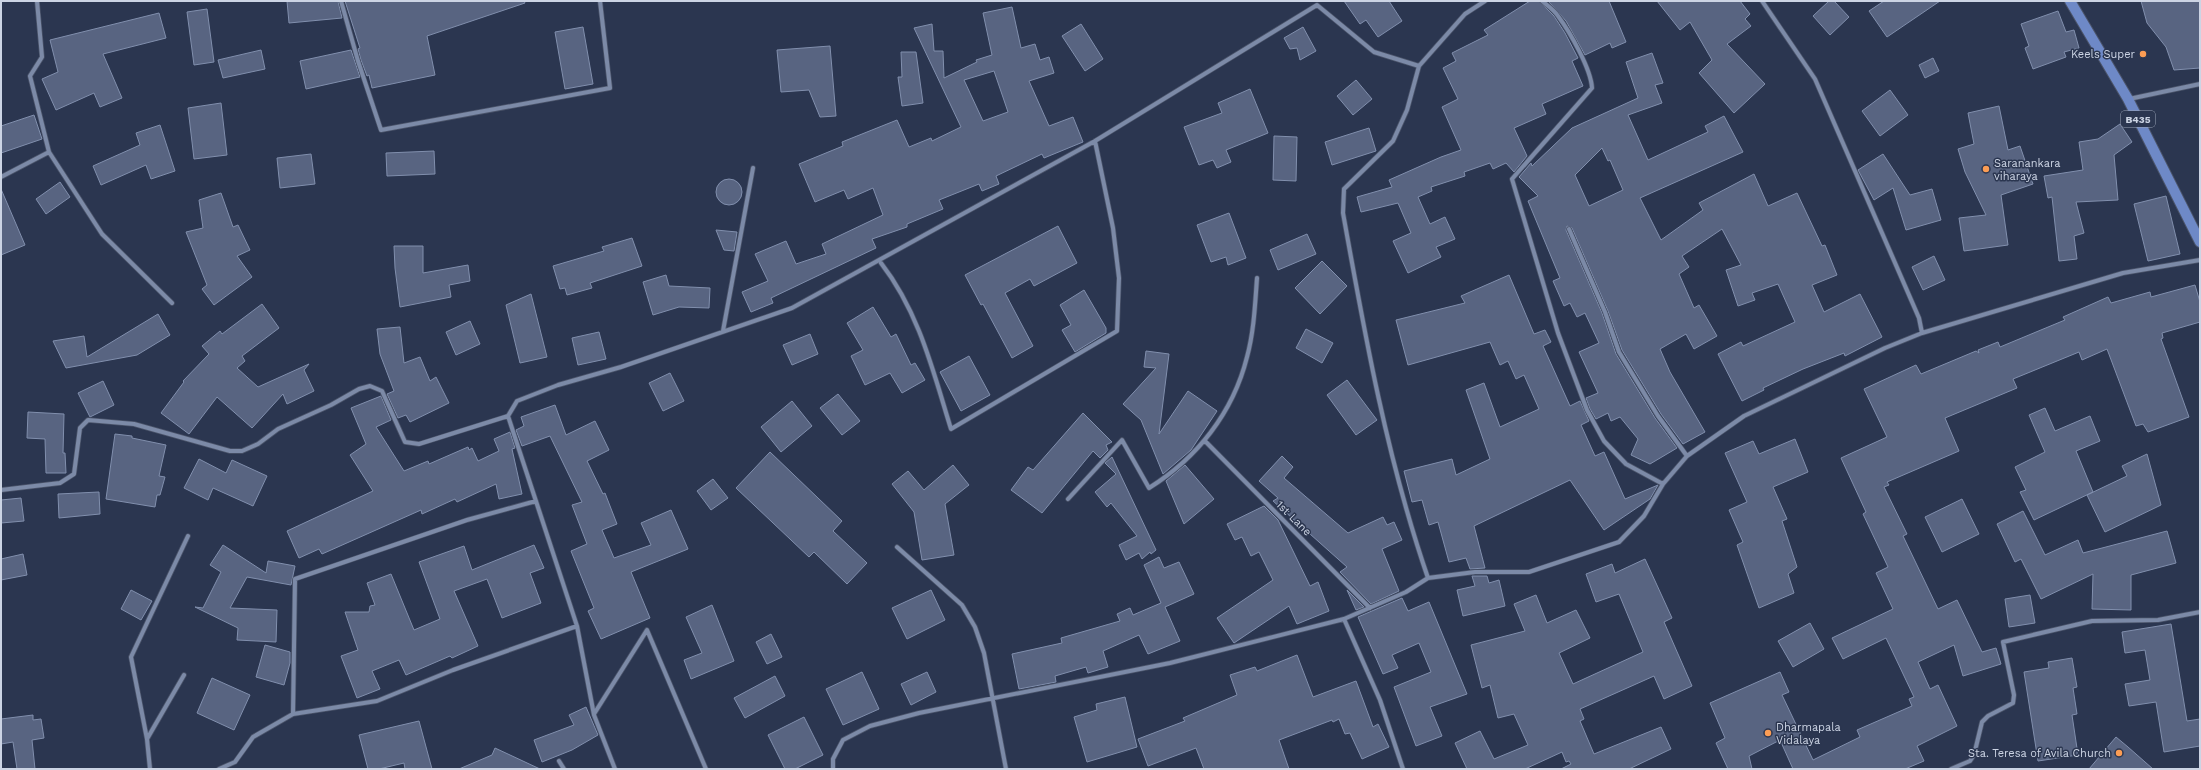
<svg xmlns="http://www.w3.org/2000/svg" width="2201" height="770" font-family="'Work Sans',sans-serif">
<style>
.building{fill:#586481;stroke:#818fad;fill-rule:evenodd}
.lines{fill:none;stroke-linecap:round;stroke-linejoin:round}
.street-casing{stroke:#4b546a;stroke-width:5.5}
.primary-casing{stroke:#4b546a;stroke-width:12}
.street{stroke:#7c8aa7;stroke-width:4}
.primary{stroke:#6e89c7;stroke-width:10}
.poi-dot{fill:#fc9d54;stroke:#2b3650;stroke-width:1.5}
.labels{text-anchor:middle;stroke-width:3;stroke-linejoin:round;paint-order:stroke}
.shield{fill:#2b3650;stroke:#9ca5b8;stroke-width:1}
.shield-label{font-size:10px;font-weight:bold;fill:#ccd4e4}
.poi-label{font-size:11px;fill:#ccd4e4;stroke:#2b3650;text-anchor:end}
.street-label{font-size:11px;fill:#ccd4e4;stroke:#2b3650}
</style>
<rect width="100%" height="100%" fill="#2b3650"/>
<path class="building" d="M287,1h51l4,17 -53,5z
M345,1h179l1,2 -98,33 8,39 -63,13 -3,-13 -2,1 -6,-16 -3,-11 2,-1z
M1344,1h45l13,20 -24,16 -12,-17 -6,4z
M1530,1h9l15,15 11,17 13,25 -6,3 11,25 -41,18 4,10 -32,14 13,28 -13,16 -8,-9 -13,6 -3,-6 -26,9 1,4 -34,11 1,4 -14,6 12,27 15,-7 10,22 -19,8 5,10 -33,16 -15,-32 18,-8 -13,-30 -37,9 -4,-15 35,-10 -3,-7 52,-23 20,-7 -19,-43 16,-8 -15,-31 13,-7 -4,-8 36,-18 -4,-5z
M1548,1h61l17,41 -14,6 -2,-5 -25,12 -19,-34z
M1657,1h83l10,13 -5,5 6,7 -24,18 38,40 -31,29 -35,-40 13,-13 -22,-38 -10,8z
M1829,1h5l15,16 -19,18 -17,-19z
M1884,1h56l-53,36 -18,-26z
M2141,1h59v67l-26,2 -8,-23 -19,-24z
M1012,7l9,41 14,-4 5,16 9,-3 5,16 -25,8 20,45 24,-9 10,25 -39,16 -2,-4 -46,22 3,8 -17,7 -3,-7 -40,16 4,9 -36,15v3l-35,12 4,9 -105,50 2,5 -22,9 -9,-20 26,-11 -13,-27 31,-13 10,23 30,-10 -4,-10 61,-29 -10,-27 -25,11 -4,-9 -29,12 -16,-38 44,-18 -1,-4 55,-22 12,27 22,-9 1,3 29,-14 -47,-99 18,-4 2,27h9l1,27 33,-16 -1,-2 16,-5 -9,-42zM994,71l14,41 -25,9 -19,-41z
M207,9l7,53 -20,3 -7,-53z
M2058,11l8,21 8,-2 5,18 -15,4 2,5 -33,12 -8,-21 4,-2 -8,-22z
M159,13l7,25 -63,16 19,44 -22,9 -6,-14 -38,17 -14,-31 16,-7 -8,-32z
M1081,24l22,35 -18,12 -23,-35z
M583,27l10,57 -28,5 -10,-57z
M1303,27l13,24 -16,9 -3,-12 -7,1 -6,-11z
M830,46l6,70 -16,1 -11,-27 -28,2 -4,-42z
M261,50l4,19 -42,9 -5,-18z
M351,50l9,27 -54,12 -6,-28z
M901,52h15l7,51 -21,3 -4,-29h4z
M1652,53l11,30 -8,2 7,18 -34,12 20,45 60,-28 -3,-6 19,-10 19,36 -103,46 21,42 42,-30 -4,-7 55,-29 14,32 29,-13 25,53 3,-1 12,30 -25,10 12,27 36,-18 22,43 -37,19 -1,-3 -41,16 -40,19 1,2 -22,11 -24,-47 23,-12 2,4 52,-24 -17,-38 -26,9 3,7 -17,6 -12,-36 15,-5 -19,-36 -40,27 7,11 -10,7 15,34 5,-3 18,31 -23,13 -8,-15 -26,15 10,23 35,60 -22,12 -22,-30 -39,-64 -14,-39 -36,-83 -5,-2 -1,4 36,83 14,41 39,64 22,30 -27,16 -19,-9 7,-16 -18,-22 -9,4 -3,-8 -12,6 -6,-10 -4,-11 12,-5 -19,-41 20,-9 -14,-30 -8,4 -7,-14 -6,3 -11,-25 7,-3 -32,-77 10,-5 -19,-19 12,-14 1,3 40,-38 66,-30 -12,-36zM1602,148l6,13 2,-1 13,30 -34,16 -14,-31z
M1933,58l6,13 -14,7 -6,-13z
M1356,80l16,19 -19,16 -16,-19z
M1250,89l18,44 -42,17 5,12 -14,6 -4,-8 -14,5 -15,-38 38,-14 -4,-10z
M1890,90l18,25 -28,21 -18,-25z
M221,103l6,52 -33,4 -6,-51z
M1999,106l9,44 12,-4 13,38 -32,11 7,50 -44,6 -5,-33 27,-3 -21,-43 -7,-23 16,-5 -6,-31z
M34,115l8,24 -41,14v-27z
M2120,124l12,18 -18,13 4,45 -42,2 8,31 -10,3 3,23 -18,2 -7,-64 -4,1 -4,-22 39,-6 -4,-28 19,-3z
M160,125l15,46 -24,8 -5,-14 -45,20 -8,-19 47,-21 -4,-12z
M1369,128l7,23 -44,14 -7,-23z
M1274,136l23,1 -1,44 -23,-1z
M434,151l1,23 -48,2 -1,-23z
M311,154l4,30 -35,4 -3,-30z
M1883,154l27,41 22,-6 9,31 -35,10 -13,-42 -19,12 -16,-30z
M716 192a13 13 0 1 1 26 0a13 13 0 1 1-26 0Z
M60,182l10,15 -24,17 -10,-15z
M1,189l24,56 -24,10z
M221,193l12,34 5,-2 12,25 -13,6 15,21 -38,28 -12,-16 5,-4 -21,-53 17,-4 -4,-28z
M2166,196l14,58 -32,7 -14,-57z
M1229,213l17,45 -18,7 -2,-8 -15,5 -14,-37z
M1058,226l19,37 -43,23 -4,-7 -25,14 28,53 -21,12 -29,-54 -2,1 -16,-30z
M716,230l21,2 -3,19 -10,-1z
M1307,234l9,20 -38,16 -8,-20z
M632,238l10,28 -52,17 2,5 -25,7 -2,-7 -5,1 -7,-23 51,-15 -2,-4z
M394,246h29v27l45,-8 2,16 -21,4 2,12 -51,10 -5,-39z
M1934,256l11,24 -22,10 -11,-23z
M1322,261l25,25 -27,28 -25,-26z
M666,275l3,11 41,2 -1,20 -30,-1 -26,8 -10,-33z
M1509,275l25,59 11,-4 6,12 -8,4 27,60 10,-5 9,20 -8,4 14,31 9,-4 21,47 33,-14 -8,14 -46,31 -34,-50 -96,46 11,42 -15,1 -4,-11 -17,4 -11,-40 -9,3 -7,-25 -10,2 -8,-31 48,-12 4,16 34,-16 -24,-69 18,-7 16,44 39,-18 -15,-34 -8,4 -8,-18 -8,4 -10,-23 -82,23 -12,-45 69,-17 -4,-7z
M2195,285l5,17v20l-38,11 1,5 -2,1 28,78 -41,15 -5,-8 -7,2 -29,-77 -25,11 -3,-8 -66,27 4,9 -72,30 14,33 -72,31 2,3 -5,2 23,47 -4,2 35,73 19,-9 25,52 14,-4 5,16 -38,12 -9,-31 -36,17 12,27 8,-4 19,41 -40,20 7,15 -19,8h-112l-13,-29 -31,16 3,13h-24l-12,-26 9,-5 -15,-35 70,-31 9,20 -7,3 31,65 47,-23 -3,-7 55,-24 -3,-7 5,-2 -28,-59 -43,21 -11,-21 61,-29 -17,-36 12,-6 -25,-53 3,-2 -25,-54 46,-21 -23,-48 52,-24 5,9 55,-23 3,2 -1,-3 20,-8 2,5 65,-27 -2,-3 45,-20 3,6 39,-11 1,5z
M1084,290l22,38v5l-31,19 -13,-22 9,-5 -11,-20z
M531,294l16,63 -27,6 -14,-58z
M262,304l17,24 -37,28 3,5 -8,7 21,19 51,-23 -5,6 10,21 -27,13 -4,-10 -31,34 -35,-31 -28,37 -28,-21 23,-31 -1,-1 26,-27 -7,-8 18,-15 2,3z
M873,307l18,30 5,-3 15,31 4,-2 10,17 -23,13 -12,-20 -25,12 -14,-29 12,-6 -16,-27z
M158,314l12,21 -33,20 -71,13 -13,-27 31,-5 3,21z
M470,321l10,23 -24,11 -10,-23z
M400,327l4,36 16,-6 10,24 6,-4 13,26 -39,19 -4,-7 -8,3 -11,-24 7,-3 -14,-37 -3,-25z
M1306,329l27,14 -11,20 -26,-15z
M599,332l7,27 -28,6 -6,-27z
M810,334l8,20 -26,11 -9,-20z
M1146,351l23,3 -10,80 29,-43 29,20 -26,39 -28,24 -22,-54 -18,-16 33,-36 -12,-1z
M969,356l21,39 -29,16 -21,-39z
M670,373l14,28 -21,10 -14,-28z
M1347,380l30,40 -21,15 -29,-40z
M103,381l11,24 -24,12 -12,-24z
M838,394l22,27 -18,14 -22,-27z
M381,396l10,24 -15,7 28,44 24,-10 1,3 39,-17 1,3 3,-2 6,13 21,-10 -5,-12 16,-7 5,16 -3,1 10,45 -23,5 -3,-15 -39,18 -2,-3 -33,15 -1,-4 -99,44 -3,-5 -20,9 -12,-27 86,-40 -23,-36 16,-11 -15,-36z
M792,401l20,25 -31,26 -20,-25z
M555,405l11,30 29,-14 14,29 -22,11 16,33 2,-1 12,31 -15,6 12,28 37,-13 -10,-22 30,-13 17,39 -57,23 19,46 -49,21 -13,-28 6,-3 -23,-57 16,-7 -15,-39 10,-3 -32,-66 -28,10 -6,-16 8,-4 -3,-9z
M2045,408l10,23 35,-15 10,25 -24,10 17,41 -59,28 -14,-28 6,-2 -11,-23 30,-15 -16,-37z
M28,412l36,2 -1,39h2l1,20h-20l-1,-34 -18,-1z
M1083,413l29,29 -6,3 2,5 -8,8 -7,-7 -51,62 -31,-23 17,-23 5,3z
M115,434l17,2v2l34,7 -7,31 6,1 -5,18h-3l-2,12 -49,-8z
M1795,439l13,33 -35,15 14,32 -5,2 15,46 -9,7 6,19 -35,15 -22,-63 6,-3 -14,-32 18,-8 -22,-49 28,-12 6,13z
M770,452l72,69 -9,10 34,32 -20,21 -33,-32 -5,5 -73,-69z
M2147,454l14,51 -56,27 -18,-37 40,-19 -5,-10z
M1282,456l11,11 -9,11 64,55 35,-16 4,8 7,-3 8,18 -20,9 17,42 -28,13 -31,-32 7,-5 -74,-66 5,-3 -19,-17z
M1112,457l44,93 -5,4 -1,-2 -8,7 -3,-6 -13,7 -7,-15 18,-9 -26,-33 -4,4 -12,-15 21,-18 -11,-11z
M199,459l27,14 6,-13 35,16 -14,30 -40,-18 -5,12 -24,-12z
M953,465l16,20 -24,19 9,51 -32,5 -8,-48 -22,-28 16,-13 16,19z
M1185,465l29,34 -30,25 -18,-43z
M713,479l15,19 -17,12 -14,-19z
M99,492l1,22 -41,4 -1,-24z
M21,498l3,23 -23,2v-23z
M1962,499l17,35 -37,18 -17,-35z
M1264,506l14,14 32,66 8,-4 11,29 -32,13 -8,-18 -55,37 -17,-25 56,-38 -14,-28 -8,4 -9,-19 -7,3 -8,-16z
M2023,511l22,44 33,-15 5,13 84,-22 9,32 -45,12v35l-39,-1 1,-35 -52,25 -20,-40 -6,3 -18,-38z
M223,545l43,28 2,-12 27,5 -4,19 -44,-8 -17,31 47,2 -1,32 -39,-2 1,-12 -43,-21 8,1 18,-36 -11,-7z
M534,545l10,23 -14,5 11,30 -39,15 -15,-39 -33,12 24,55 -26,12 -2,-2 -44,19 -7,-15 -27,11 8,18 -23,9 -16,-42 17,-6 -13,-38h24l1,-6 5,-1 -8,-22 24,-9 23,56 26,-11 -21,-57 45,-16 8,24z
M23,554l4,21 -26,5v-21z
M1159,557l5,11 15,-6 15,32 -29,13 15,34 -32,13 -9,-19 -36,16 5,16 -20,6 -2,-6 -31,9 1,6 -37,7 -7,-35 50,-11 -1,-5 59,-17 -3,-7 13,-6 3,7 28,-12 -17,-38z
M1645,559l27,59 -8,4 28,64 -28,13 -10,-23 -74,33 4,10 -4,2 14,33 67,-27 10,22 -42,20h-68l10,-5 -2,-3 -3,1 -4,-10 -37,17h-58l-12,-26 25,-12 14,28 34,-14 -14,-31 -16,4 -8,-33 -8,3 -11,-43 54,-14 -11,-27 22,-9 11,28 29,-13 14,28 -31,15 14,31 70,-32 -24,-58 -23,8 -10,-28 26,-10 3,9z
M1472,576h15l2,7 10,-3 6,26 -42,10 -6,-26 18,-4z
M131,590l21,11 -11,19 -20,-11z
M931,590l14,30 -38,19 -15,-31z
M1347,590l17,17 -8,3z
M2030,595l5,28 -26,4 -4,-28z
M1402,598l6,13 21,-9 38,92 -37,13 12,29 -26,10 -22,-59 37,-15 -12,-29 -27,12 6,13 -15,6 -25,-57z
M712,605l22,56 -43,18 -7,-19 18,-7 -16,-36z
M1810,623l14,26 -31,18 -15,-26z
M2171,624l16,97 13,-2v27l-36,6 -8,-50 -27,4 -4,-22 25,-4 -5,-30 -20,3 -3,-21z
M771,634l11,23 -15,7 -11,-22z
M265,645l25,7v11l-6,22 -28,-8z
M1297,655l16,42 43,-16 17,46 5,-3 11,23 -27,12 -12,-26 -5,1 -6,-15 -6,3 -1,-2 -53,20 10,29h-85l-8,-21 -48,18 -10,-27 47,-18 -2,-3 54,-23 -7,-20 25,-8 2,4z
M2072,658l5,29 -4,1 4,26 -5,1 6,40 -40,6 -14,-89 25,-4 -1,-6z
M862,672l17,37 -36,16 -17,-36z
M927,672l9,20 -25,13 -10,-21z
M775,676l10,20 -40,22 -11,-20z
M212,678l38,17 -16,35 -37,-17z
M1125,697l12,50 -50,15 -13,-45 23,-7 -1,-6z
M586,707l12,28 -26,15 -30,12 -8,-22 40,-15 -5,-10z
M33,715v5l8,-1 3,19 -12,2 3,29h-18l-4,-27 -12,2v-25z
M804,717l19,38 -28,14h-10l-17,-34z
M419,721l13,48h-27l-1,-6 -25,6h-11l-9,-34z
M2116,737l12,10 25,22h-64z
M495,748l45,21h-81l33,-14z"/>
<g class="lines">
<g class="street-casing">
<path id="street" d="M341,1l17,60 23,69 229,-42 -10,-87
M1542,1c6,5 12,9 16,15 12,16 33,53 34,72l-80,91 46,154 29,77 17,31 22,23 37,20
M1762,1l53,78 104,239 3,15
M2129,99l71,-15
M49,152l53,82 70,69
M1,177l48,-25 -19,-76 12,-19 -5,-56
M1569,229l36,83 14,40 39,64 29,40
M881,263c38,49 52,108 70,166l166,-98 2,-53 -6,-50 -18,-87
M723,331l30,-163
M1205,441l165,167
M1,490l59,-7 14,-9 6,-46 8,-8 46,4 96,27h12l16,-7 20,-15 53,-24 28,-16 11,-3 12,5 23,51 14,2 89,-28
M1068,499l54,-59 27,48c48,-30 84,-75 98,-131 7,-26 8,-52 10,-79
M536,501l-69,19 -172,59 -2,135 84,-13 76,-31 124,-44
M897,547l65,58 13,22 9,26 22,116
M1428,578c-41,-119 -63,-242 -85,-365l1,-24 49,-48 14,-31 12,-44 46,-52 20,-13
M594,714l53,-84 59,139
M147,739l-16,-82 57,-121
M559,761l5,8
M150,769l-3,-30 37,-64
M219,769l16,-7 18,-25 40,-23
M615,769l-21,-54 -17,-89 -69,-210 9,-15 41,-16 63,-18 171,-59 303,-167 222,-136 57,47 45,14
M833,769v-10l10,-19 27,-14 49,-13 251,-50 174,-44
M1403,769l-23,-69 -36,-81 62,-27 22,-14 47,-6h54l90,-30 25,-26 19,-32 24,-28 57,-40 141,-68 37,-15 201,-60 77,-13
M1951,769l19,-8 4,-6 8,-33 6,-6 25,-13 1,-8 -11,-53 89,-21 66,-1 42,-8"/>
</g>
<g class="primary-casing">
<path id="primary" d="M2070,1l58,98 72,143"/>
</g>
<use href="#street" class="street"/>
<use href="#primary" class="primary"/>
</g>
<g class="poi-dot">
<circle cx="2143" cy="54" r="4"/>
<circle cx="1986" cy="169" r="4"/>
<circle cx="1768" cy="733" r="4"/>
<circle cx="2119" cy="753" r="4"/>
</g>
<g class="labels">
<rect class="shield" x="2121" y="111" width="34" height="16" rx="3"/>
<g class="shield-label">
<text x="2138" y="123">B435</text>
</g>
<g class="poi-label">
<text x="2135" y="58">Keels Super</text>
<text x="1994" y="167" text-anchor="start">Saranankara<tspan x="1994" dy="13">viharaya</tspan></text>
<text x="1776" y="731" text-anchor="start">Dharmapala<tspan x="1776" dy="13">Vidalaya</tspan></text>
<text x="2111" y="757">Sta. Teresa of Avila Church</text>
</g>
<g class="street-label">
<text transform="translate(1294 518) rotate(45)" y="4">1st Lane</text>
</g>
</g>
<rect width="2201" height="770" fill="none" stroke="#ccd4e4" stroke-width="4"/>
</svg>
